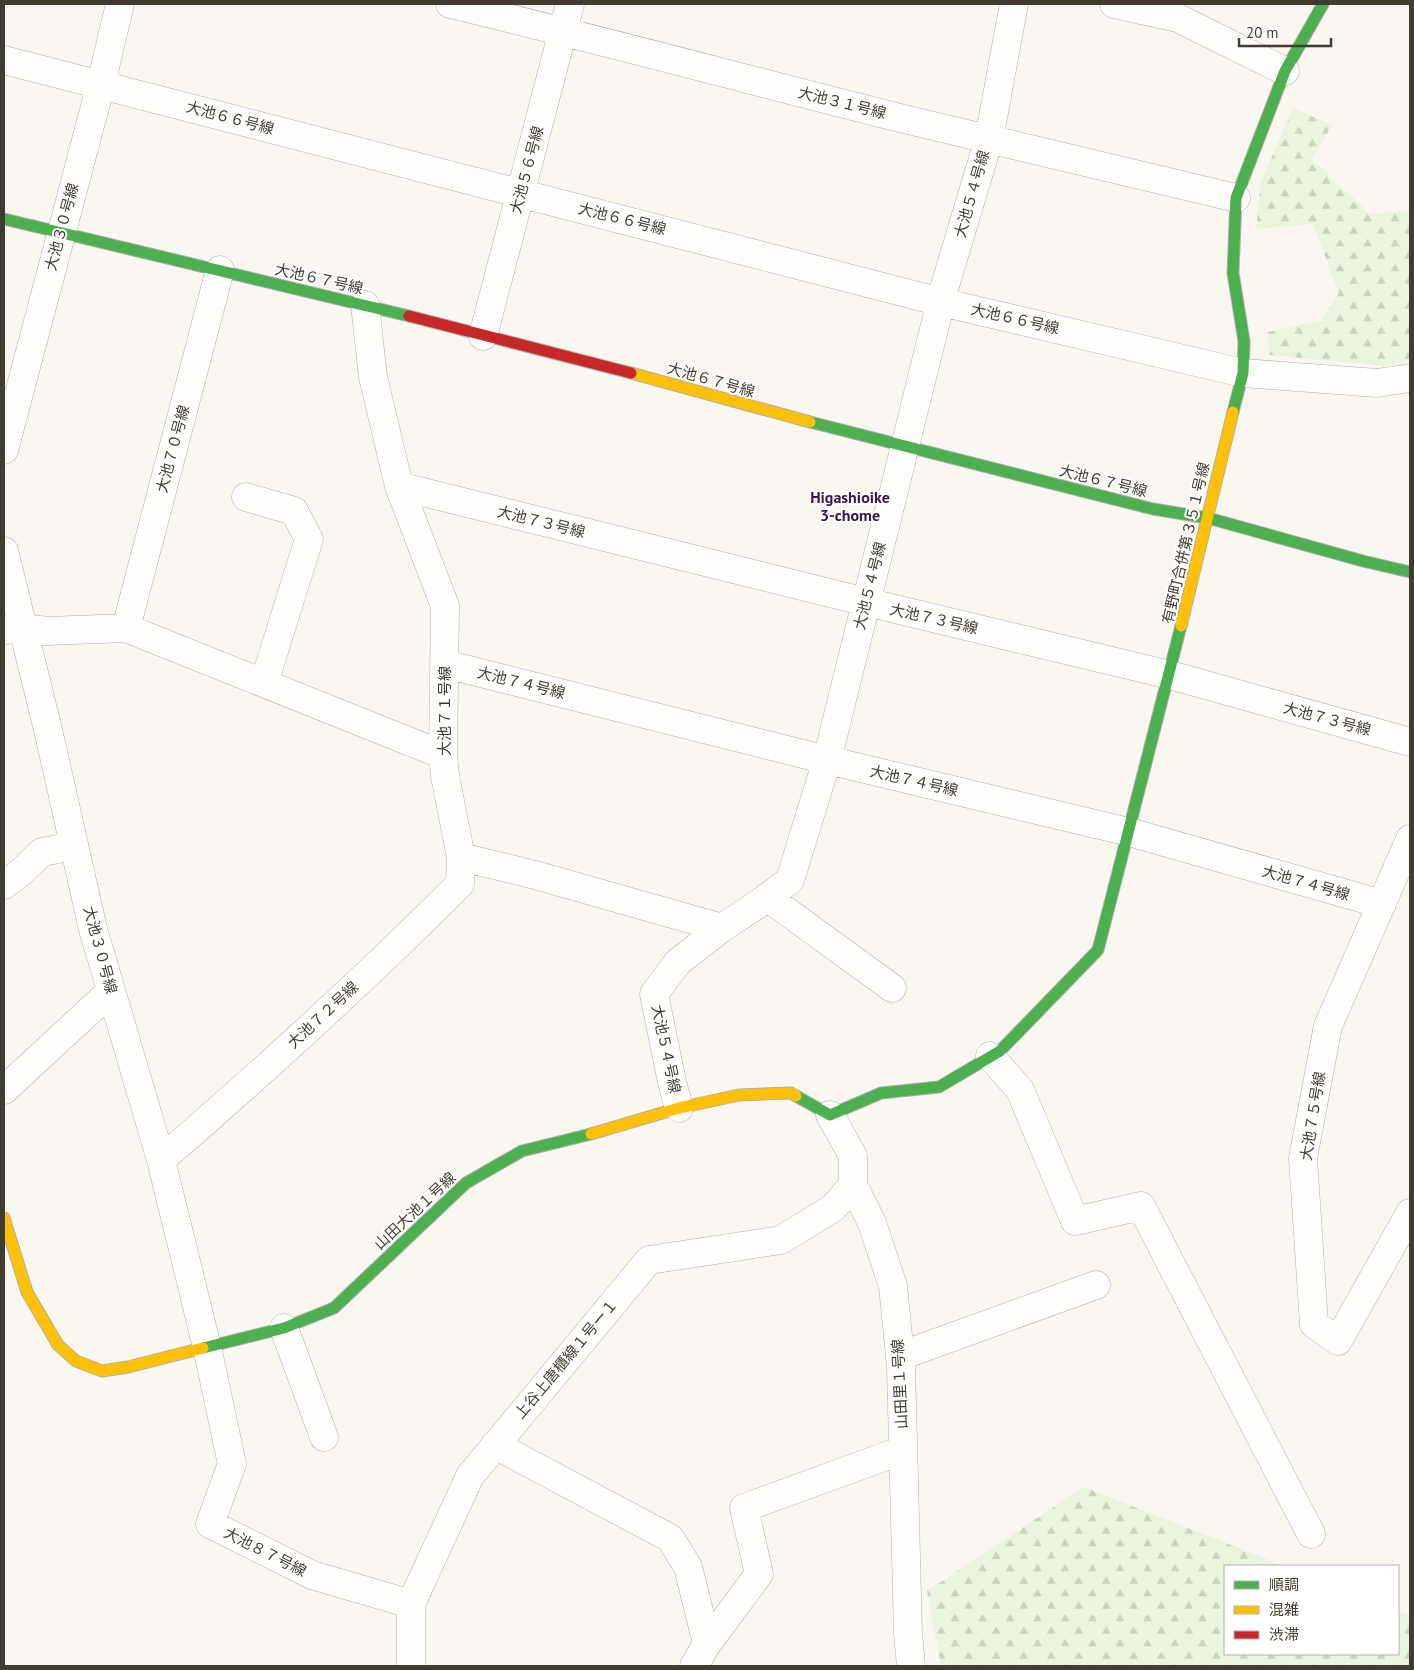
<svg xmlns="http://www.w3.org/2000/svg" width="1414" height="1670" font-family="'PT Sans','Noto Sans JP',sans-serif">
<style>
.forest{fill:url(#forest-firs)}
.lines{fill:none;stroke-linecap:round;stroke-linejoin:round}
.street-casing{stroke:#b2afa7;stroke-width:29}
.fast-casing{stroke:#b2afa7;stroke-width:13}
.slow-casing{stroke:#b2afa7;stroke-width:13}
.jam-casing{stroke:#b2afa7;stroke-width:13}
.street{stroke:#fefefd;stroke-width:28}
.fast{stroke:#4caf50;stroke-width:11}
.slow{stroke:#ffc107;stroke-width:11}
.jam{stroke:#c62828;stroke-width:11}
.labels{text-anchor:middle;stroke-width:4;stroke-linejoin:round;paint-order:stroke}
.street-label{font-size:15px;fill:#413c30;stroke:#fff}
.neighbourhood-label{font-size:16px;font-weight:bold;fill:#3d1449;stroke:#fff}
</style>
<defs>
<pattern id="forest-firs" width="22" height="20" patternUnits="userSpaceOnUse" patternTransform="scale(1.25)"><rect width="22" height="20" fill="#ebf4dd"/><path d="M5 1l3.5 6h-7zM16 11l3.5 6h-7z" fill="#cbd2be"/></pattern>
</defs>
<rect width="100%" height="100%" fill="#f9f7f0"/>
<path class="forest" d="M1293,108l39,17 -20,34 58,55 40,-3v149l-26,6 -115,-11 -1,-23 53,-11 18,-28 -26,-69 -57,5 5,-47z
M1084,1487l200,79h-59v88h173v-43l10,4 2,4v47h-469l-14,-75z"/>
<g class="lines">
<g class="street-casing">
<path id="street" d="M450,4c152,36 302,77 454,115 110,27 221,52 332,79
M1114,4l64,14 107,53
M4,60l937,242 302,71 134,10 33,-5
M220,270l-94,358 317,127
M365,305l8,72 26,109 46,120 -2,149 2,21 16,81 74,18 187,53
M483,336l87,-332
M4,450l97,-366 19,-80
M399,486l467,116 304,73 240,67
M246,497l48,14 15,28 -45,144
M4,551l45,183 44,195 68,231 46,187 25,117 -22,60 102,51 99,29
M4,630l19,-2 24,3 79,-3
M445,664l382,96 302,72 253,72
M1410,839l-82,187 -25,132 11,166 24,17 72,-128
M4,885l16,-12 22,-21 32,-6
M767,897l125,91
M990,1056l30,34 55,131 66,-15 170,328
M4,1090l107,-99
M679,1108l-7,-26 -18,-88 24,-32 44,-34 39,-26 29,-22 37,-120 117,-471 45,-150 25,-135
M830,1115l23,41v29l19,38 21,63 8,80 7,267 3,33
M161,1160c103,-89 203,-180 299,-276l1,-27
M284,1328l40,109
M900,1356l196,-71
M495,1445l175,93 18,29 19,77 52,-70 -15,-66 159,-58
M411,1666v-62l59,-128 179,-216 132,-20 52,-32 20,-23
M694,1666l13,-22"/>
</g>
<g class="fast-casing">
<path id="fast" d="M4,219l405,97
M1233,412l10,-39 1,-32 -11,-68 3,-75 49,-127 38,-67
M810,422l343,87 55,9 155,43 47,11
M796,1096l34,19 51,-22 58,-6 61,-36 98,-101 83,-324
M203,1348l81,-20 50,-20 132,-125 56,-32 69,-17"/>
</g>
<g class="slow-casing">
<path id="slow" d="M631,373l179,49
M1181,626l52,-214
M591,1134l88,-26 60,-13 52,-2 5,3
M4,1218l23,74 31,53 18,16 26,10 26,-4 75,-19"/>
</g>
<g class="jam-casing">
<path id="jam" d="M409,316l222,57"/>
</g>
<use href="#street" class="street"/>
<use href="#fast" class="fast"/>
<use href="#slow" class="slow"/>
<use href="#jam" class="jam"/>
</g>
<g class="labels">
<g class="street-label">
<text transform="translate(842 103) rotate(14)" y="5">大池３１号線</text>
<text transform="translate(230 118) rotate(15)" y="5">大池６６号線</text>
<text transform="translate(527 170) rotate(-75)" y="5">大池５６号線</text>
<text transform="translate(972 194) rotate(-74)" y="5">大池５４号線</text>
<text transform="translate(622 219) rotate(14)" y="5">大池６６号線</text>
<text transform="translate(62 227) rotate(-75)" y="5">大池３０号線</text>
<text transform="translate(319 279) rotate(13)" y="5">大池６７号線</text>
<text transform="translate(1015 319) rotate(13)" y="5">大池６６号線</text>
<text transform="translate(711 380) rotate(16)" y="5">大池６７号線</text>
<text transform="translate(173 449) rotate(-75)" y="5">大池７０号線</text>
<text transform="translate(1103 481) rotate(14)" y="5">大池６７号線</text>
<text transform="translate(541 522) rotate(14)" y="5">大池７３号線</text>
<text transform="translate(1186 543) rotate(-77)" y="5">有野町合併第３５１号線</text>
<text transform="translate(870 586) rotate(-76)" y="5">大池５４号線</text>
<text transform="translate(934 619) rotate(13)" y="5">大池７３号線</text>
<text transform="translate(521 683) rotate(14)" y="5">大池７４号線</text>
<text transform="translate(445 711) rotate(-90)" y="5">大池７１号線</text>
<text transform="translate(1327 719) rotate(15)" y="5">大池７３号線</text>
<text transform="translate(914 781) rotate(13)" y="5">大池７４号線</text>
<text transform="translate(1306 883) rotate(16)" y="5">大池７４号線</text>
<text transform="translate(100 950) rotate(75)" y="5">大池３０号線</text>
<text transform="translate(323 1015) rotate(-43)" y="5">大池７２号線</text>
<text transform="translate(666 1049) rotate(78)" y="5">大池５４号線</text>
<text transform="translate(1313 1116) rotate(-81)" y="5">大池７５号線</text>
<text transform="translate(415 1211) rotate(-43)" y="5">山田大池１号線</text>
<text transform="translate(566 1359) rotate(-50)" y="5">上谷上唐櫃線１号ー１</text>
<text transform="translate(900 1384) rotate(-93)" y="5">山田里１号線</text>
<text transform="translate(265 1552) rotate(27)" y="5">大池８７号線</text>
</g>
<g class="neighbourhood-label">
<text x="850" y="503">Higashioike<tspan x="850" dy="18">3-chome</tspan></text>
</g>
</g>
<rect width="1414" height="1670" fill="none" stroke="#413c30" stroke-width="10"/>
<rect x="1224" y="1565" width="175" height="90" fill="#ffffff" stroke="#b3b1ac"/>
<rect x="1234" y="1581" width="25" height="8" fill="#4caf50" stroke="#b3b1ac"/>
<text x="1269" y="1590" font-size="15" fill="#413c30">順調</text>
<rect x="1234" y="1606" width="25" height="8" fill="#ffc107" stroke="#b3b1ac"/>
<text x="1269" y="1615" font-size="15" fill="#413c30">混雑</text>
<rect x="1234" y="1631" width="25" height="8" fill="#c62828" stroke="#b3b1ac"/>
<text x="1269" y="1640" font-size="15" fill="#413c30">渋滞</text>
<path d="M1239 38v8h92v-8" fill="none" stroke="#413c30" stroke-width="2.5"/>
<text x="1246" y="38" font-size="15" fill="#413c30" stroke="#ffffff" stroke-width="4" paint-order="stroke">20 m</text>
</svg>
